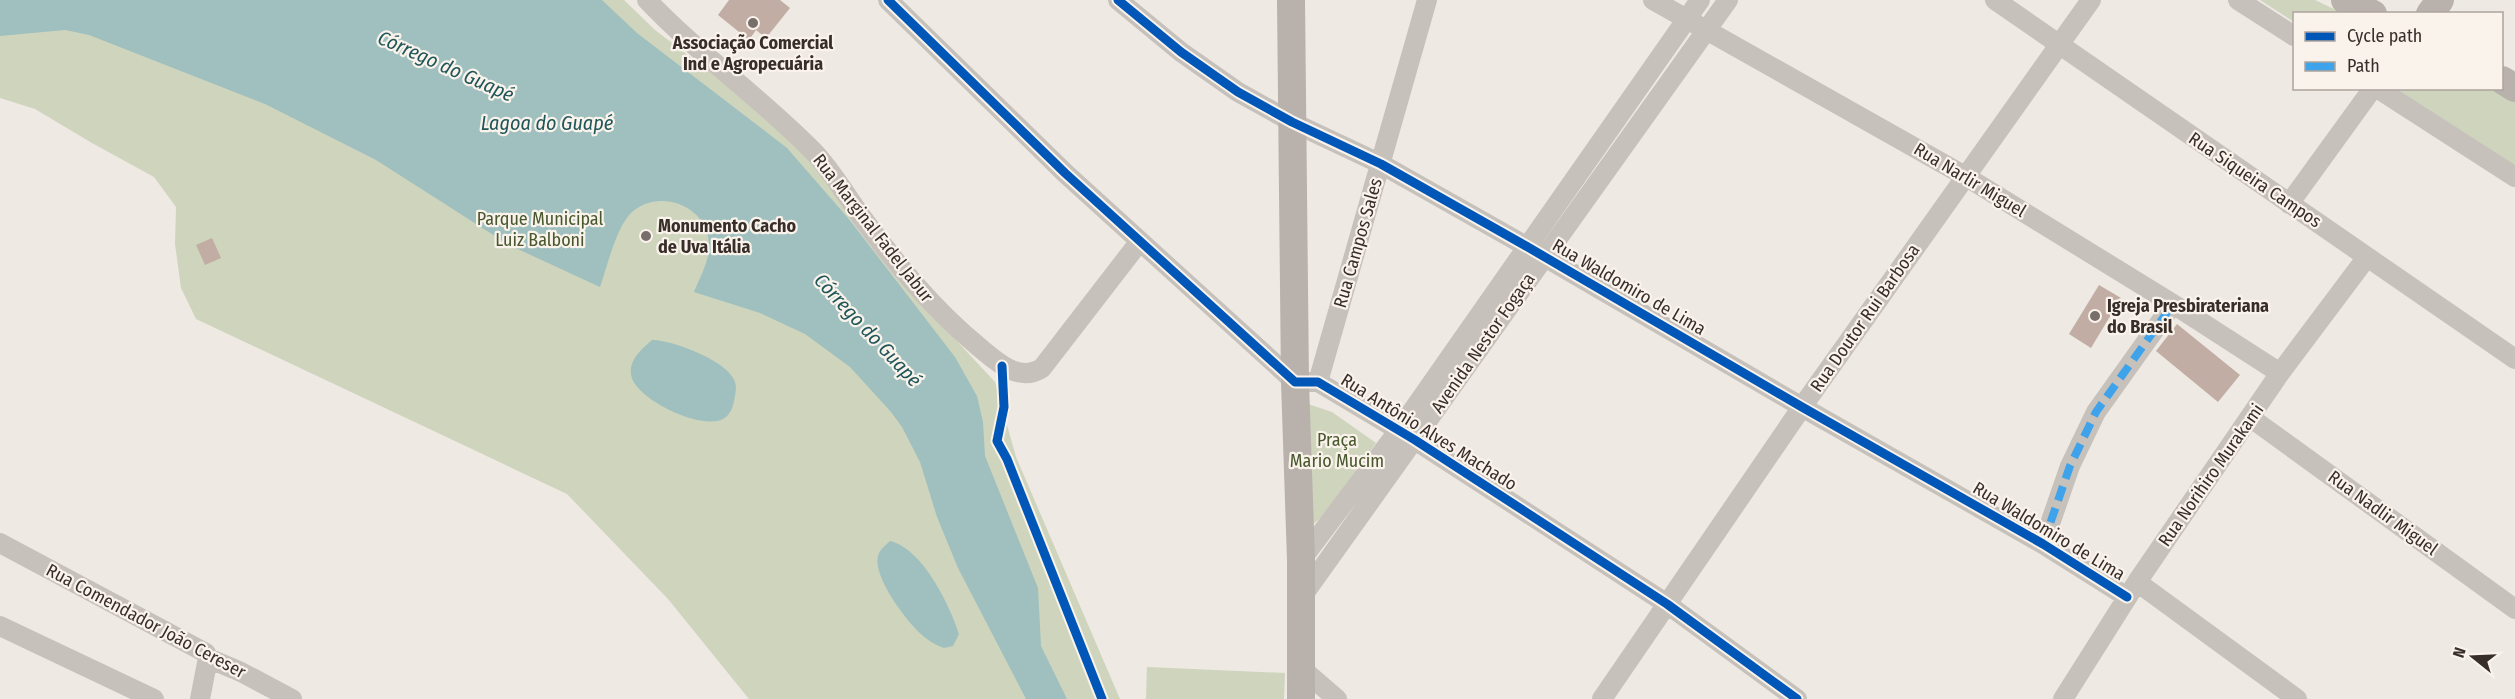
<svg xmlns="http://www.w3.org/2000/svg" width="2515" height="699" font-family="'Fira Sans Condensed',sans-serif">
<style>
.green{fill:#cfd4bd}
.water{fill:#9fc0bf}
.building{fill:#c1ada4}
.lines{fill:none;stroke-linecap:round;stroke-linejoin:round}
.minor{stroke:#c7c1bc;stroke-width:20}
.secondary{stroke:#b8b1ac;stroke-width:28}
.quiet{stroke:#3fa3eb;stroke-width:8;stroke-dasharray:15 8;stroke-linecap:butt}
.cycleway-casing{stroke:#faf3eb;stroke-width:13}
.cycleway{stroke:#0057b8;stroke-width:9}
.poi-dot{fill:#786f6a;stroke:#faf3eb;stroke-width:2}
.labels{text-anchor:middle;stroke-width:4.5;stroke-linejoin:round;paint-order:stroke}
.poi-label{font-size:18px;font-weight:bold;fill:#382e29;stroke:#faf3eb;text-anchor:start}
.street-label{font-size:18px;fill:#382e29;stroke:#faf3eb}
.park-label{font-size:18px;fill:#48572d;stroke:#faf3eb}
.water-label{font-size:20px;font-style:italic;fill:#1f565a;stroke:#faf3eb}
</style>
<rect width="100%" height="100%" fill="#eee9e3"/>
<path class="green" d="M0,0h624l31,30 106,81 39,36 115,149 80,86 21,75 104,242h-371l-81,-100 -101,-105 -371,-175 -15,-31 -6,-44 1,-37 -22,-30 -62,-34 -57,-34 -35,-11z
M2260,0h55l27,13 -48,1v8z
M2397,89h92l26,13v64z
M1308,404l24,8 44,31 -52,72 -12,10z
M1147,667l138,6 -1,26h-138z"/>
<path class="water" d="M0,0h602l35,33 150,115 61,70 107,139 22,39 6,26 2,34 53,132 3,58 26,53h-41l-68,-131 -21,-51 -17,-55 -18,-35 -11,-15 -41,-45 -45,-33 -45,-21 -66,-21c6,-15 16,-32 15,-48 -1,-39 -52,-57 -79,-30 -14,15 -23,53 -30,73l-91,-42 -133,-85 -111,-56 -176,-69 -24,-5 -65,6z
M652,340c20,0 77,21 83,42 2,6 0,14 -1,19 -1,5 -3,12 -8,16 -19,17 -93,-18 -95,-43 -2,-15 12,-26 21,-34z
M890,541c32,7 60,64 69,93l-6,12 -9,2c-6,-2 -12,-5 -17,-9 -17,-12 -55,-62 -49,-83 2,-7 7,-10 12,-15z"/>
<path class="building" d="M729,0h51l10,8 -24,30 -10,-8 -7,10 -31,-25z
M212,238l9,20 -16,7 -9,-20z
M2099,285l22,13 -30,50 -22,-14z
M2177,324l63,51 -22,27 -62,-51z"/>
<g class="lines">
<path class="minor" d="M647,0c51,54 113,97 165,150 19,19 33,44 49,66 35,48 72,93 118,131 18,15 40,36 63,21l98,-127
M888,0l177,173 230,209h23l97,58 252,164 130,95
M1118,0l63,52 57,40 54,30 89,42 145,82 276,161 241,137 84,53
M1653,0l312,176 208,128 107,69
M1995,0l520,359
M2238,0l56,36
M2377,88l138,89
M2289,204l84,-116
M1318,382l109,-382
M2251,418l264,191
M0,543l206,110 2,5 33,14 51,27
M2043,544l27,-78 26,-54 77,-108
M1301,560l98,-130 301,-430
M2137,582l160,117
M1301,598l427,-598
M0,626l154,73
M1301,668l36,31
M200,699l8,-41
M1602,699l200,-292 289,-407
M2063,699l74,-117 143,-209 87,-116"/>
<path class="secondary" d="M1291,0l4,382 6,178v139
M2345,0l28,14
M2430,14l10,-14
M2502,80l13,8"/>
<path class="quiet" d="M2043,544l27,-78 26,-54 77,-108"/>
<g class="cycleway-casing">
<path id="cycleway" d="M888,0l177,173 230,209h23l97,58 252,164 130,95
M1118,0l63,52 57,40 54,30 89,42 145,82 276,161 241,137 84,53
M1002,366l2,41 -7,34 10,18 95,240"/>
</g>
<use href="#cycleway" class="cycleway"/>
</g>
<g class="poi-dot">
<circle cx="753" cy="23" r="6"/>
<circle cx="646" cy="236" r="6"/>
<circle cx="2095" cy="316" r="6"/>
</g>
<g class="labels">
<g class="poi-label">
<text x="753" y="49" text-anchor="middle">Associação Comercial<tspan x="753" dy="21">Ind e Agropecuária</tspan></text>
<text x="658" y="232">Monumento Cacho<tspan x="658" dy="21">de Uva Itália</tspan></text>
<text x="2107" y="312">Igreja Presbirateriana<tspan x="2107" dy="21">do Brasil</tspan></text>
</g>
<g class="street-label">
<text transform="translate(1970 180) rotate(31)" y="6">Rua Narlir Miguel</text>
<text transform="translate(2255 180) rotate(34)" y="6">Rua Siqueira Campos</text>
<text transform="translate(873 228) rotate(52)" y="6">Rua Marginal Fadel Jabur</text>
<text transform="translate(1358 243) rotate(-74)" y="6">Rua Campos Sales</text>
<text transform="translate(1629 287) rotate(30)" y="6">Rua Waldomiro de Lima</text>
<text transform="translate(1865 318) rotate(-55)" y="6">Rua Doutor Rui Barbosa</text>
<text transform="translate(1483 343) rotate(-55)" y="6">Avenida Nestor Fogaça</text>
<text transform="translate(1429 432) rotate(32)" y="6">Rua Antônio Alves Machado</text>
<text transform="translate(2211 475) rotate(-55)" y="6">Rua Norihiro Murakami</text>
<text transform="translate(2383 513) rotate(36)" y="6">Rua Nadlir Miguel</text>
<text transform="translate(2049 531) rotate(31)" y="6">Rua Waldomiro de Lima</text>
<text transform="translate(146 621) rotate(28)" y="6">Rua Comendador João Cereser</text>
</g>
<g class="park-label">
<text x="540" y="225">Parque Municipal<tspan x="540" dy="21">Luiz Balboni</tspan></text>
<text x="1337" y="446">Praça<tspan x="1337" dy="21">Mario Mucim</tspan></text>
</g>
<g class="water-label">
<text transform="translate(446 66) rotate(24)" y="7">Córrego do Guapé</text>
<text x="547" y="130">Lagoa do Guapé</text>
<text transform="translate(868 330) rotate(47)" y="7">Córrego do Guapé</text>
</g>
</g>
<rect x="2293" y="12" width="210" height="78" fill="#faf3eb" stroke="#aca49d" stroke-width="1.5"/>
<rect x="2305" y="32" width="30" height="9" fill="#0057b8" stroke="#aca49d" stroke-width="1.5"/>
<text x="2347" y="42" font-size="18" fill="#382e29">Cycle path</text>
<rect x="2305" y="62" width="30" height="9" fill="#3fa3eb" stroke="#aca49d" stroke-width="1.5"/>
<text x="2347" y="72" font-size="18" fill="#382e29">Path</text>
<g transform="translate(2473 657) rotate(288)" stroke="#faf3eb" stroke-width="4.5" paint-order="stroke">
<path d="M0-4.5L10 22L0 15L-10 22Z" fill="#382e29"/>
<text y="-9" font-size="16" font-weight="bold" text-anchor="middle" fill="#382e29">N</text>
</g>
</svg>
